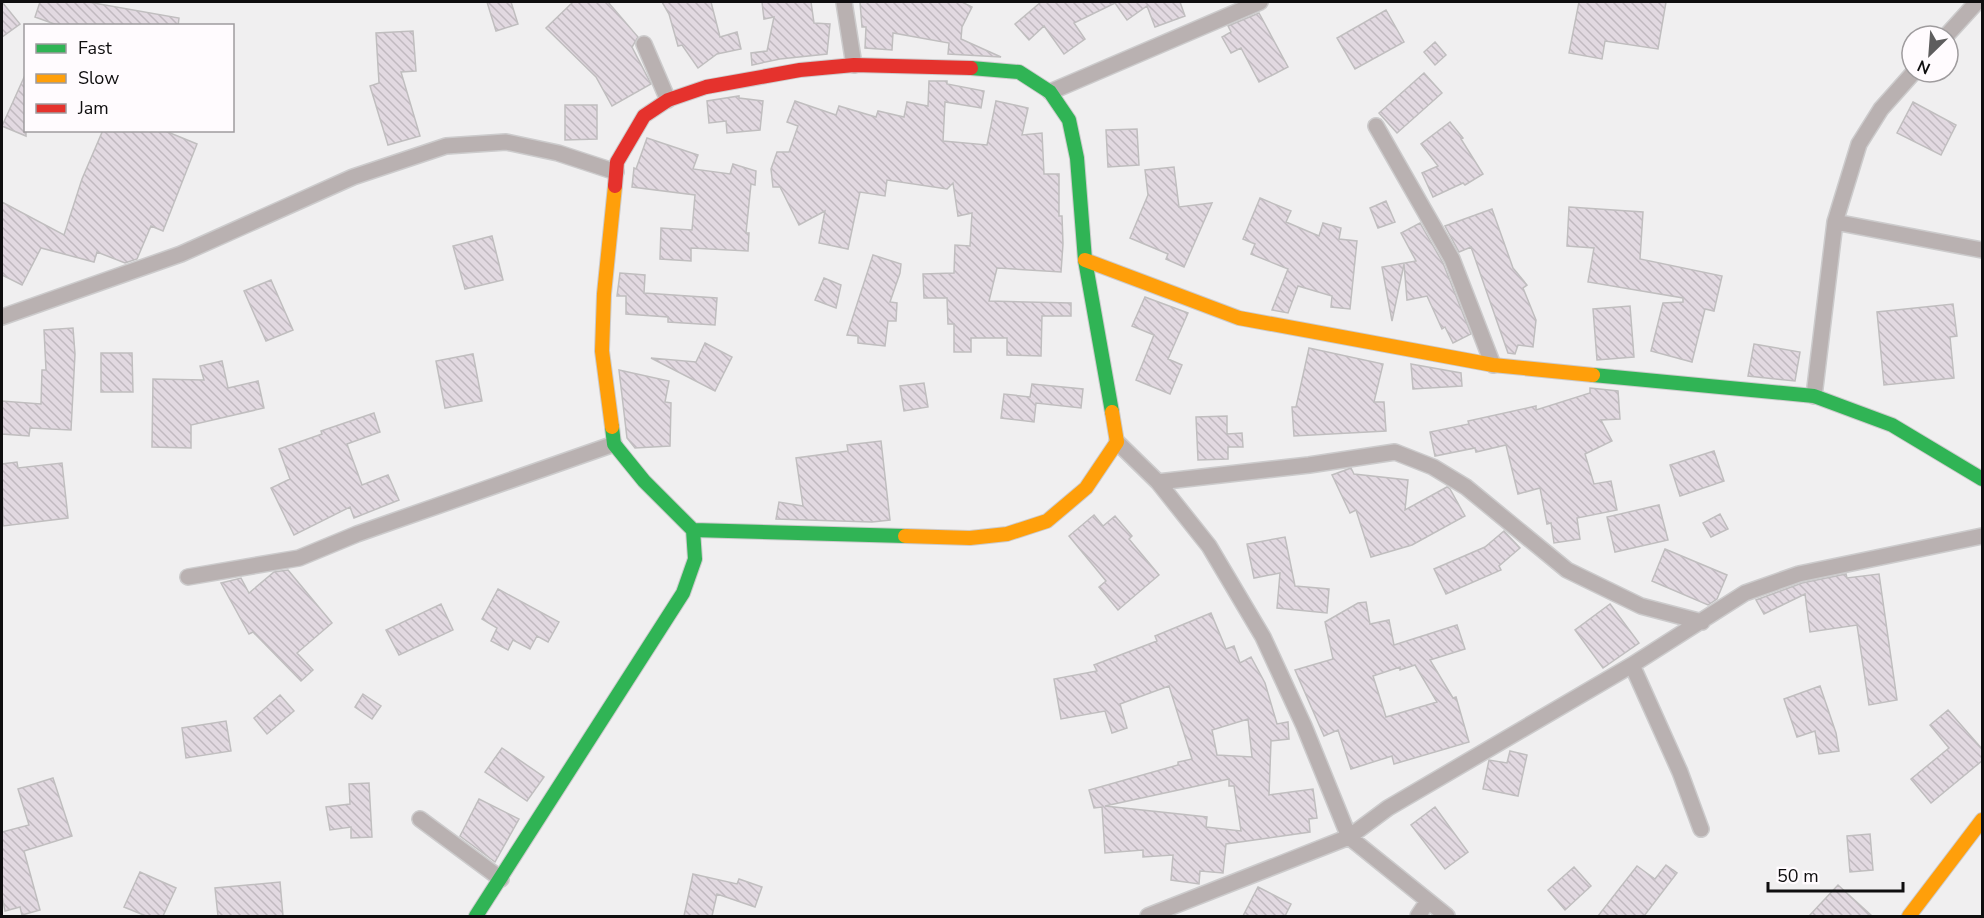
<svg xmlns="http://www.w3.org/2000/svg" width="1984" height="918" font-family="'Nunito Sans',sans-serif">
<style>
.building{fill:url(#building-back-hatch);stroke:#c0bebf;stroke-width:1.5;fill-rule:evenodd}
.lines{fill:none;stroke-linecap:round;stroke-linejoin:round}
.street-casing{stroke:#cccbcc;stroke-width:18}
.fast-casing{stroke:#cccbcc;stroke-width:16}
.slow-casing{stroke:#cccbcc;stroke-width:16}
.jam-casing{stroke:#cccbcc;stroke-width:16}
.street{stroke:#b9b1b1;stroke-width:15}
.fast{stroke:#30b455;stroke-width:14}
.slow{stroke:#ff9f0a;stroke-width:14}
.jam{stroke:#e5322d;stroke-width:14}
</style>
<defs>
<pattern id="building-back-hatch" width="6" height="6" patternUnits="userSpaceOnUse" patternTransform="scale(1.5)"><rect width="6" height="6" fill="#e2d9e1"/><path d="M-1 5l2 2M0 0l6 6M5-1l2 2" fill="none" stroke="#c1b9c0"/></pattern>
</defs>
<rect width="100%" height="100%" fill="#f0eff0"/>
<path class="building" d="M2,2l18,22 -18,13z
M40,2h48l91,16 -1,8h-118l-25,-9z
M487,2h24l7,22 -22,7z
M573,2h35l30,35 -6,10 19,37 -39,22 -16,-29 -50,-49z
M662,2h49l9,35 17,-5 4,17 -24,5 -19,14 -16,-23 -4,1 -9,-32z
M762,2h49l3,21 16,1 -3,30 -47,5 -28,6 -1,-12 16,-2 7,-34 -10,2z
M860,2h102l10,5 -10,20 -1,12 40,18 -53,-3 1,-11 -56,-10 -1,17 -27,-2 1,-21h-4z
M1041,2h139l5,14 -30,11 -8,-21 -20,14 -12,-17 -41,20 11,16 -21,15 -20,-28 -15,14 -14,-16z
M1579,2h87l-8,47 -53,-8 -3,18 -33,-6z
M1386,10l18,32 -49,27 -18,-31z
M1259,13l29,54 -29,15 -18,-34 -10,5 -9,-16 9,-5 -3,-6z
M413,31l3,40 -15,1 19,64 -32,9 -18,-59 9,-3 -3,-50z
M1435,42l11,13 -11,10 -11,-13z
M26,73v63l-24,-10z
M1424,73l18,20 -45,40 -18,-20z
M929,81h18v3l37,7 -3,17 -36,-6 -2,39 44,4 9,-44 32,7 -6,27 20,-2 2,41h15v42h3l1,28 -2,28 -64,-4 -8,33 82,2v13h-29l-1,40 -34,-1v-17h-36v14h-17v-28h-6l-1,-26h-23l-1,-24 31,-1 1,-28 15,1 2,-33 -14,3 -5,-33 -6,6 -60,-9 -2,16 -25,-4 -12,57 -29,-6 6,-32 -26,14 -19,-38h-7l-2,-18 6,-17h12l9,-26 -11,-4 8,-21 41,14 3,-9 37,11 2,-6 26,6 3,-15 21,4z
M739,96v2l24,3 -3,29 -33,3 -1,-12 -17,2 -2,-22z
M1913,102l43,23 -15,30 -44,-22z
M565,105h32v34l-32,1z
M1450,122l13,16 -2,1 22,35 -18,11 -2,-2 -30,14 -11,-24 16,-7 -17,-22z
M1137,129l2,36 -31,2 -2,-37z
M103,130h60l34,14 -34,87 -12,-5 -14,33 -12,4 -28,-11 -3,10 -53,-14 -19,37 -20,-10v-73l62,33 18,-56z
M647,138l51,17 -5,14 37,5 3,-10 23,7 -1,14 -4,-1 -5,49h3l-1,18 -57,-3v13l-31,-2 1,-31 31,2 3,-35 -63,-8 2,-19 2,1z
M1174,167l5,40 33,-4 -28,64 -18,-8 2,-5 -38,-16 18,-43 -3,-25z
M1260,198l31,13 -5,11 33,14 4,-13 18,5 -2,11 18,2 -7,68 -19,-2 1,-11 -34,-10 -10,27 -16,-3 16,-41 -37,-15 4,-10 -12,-5z
M1386,201l9,21 -17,6 -8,-20z
M1569,207l74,5 -3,47 82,17 -8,35 -9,-2 -13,53 -41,-11 12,-48 20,-1v-4l-95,-16 6,-34 -27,-2z
M1492,209l21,59 14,17 -4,3 13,32 -3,27 -15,-2 -3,9 -7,-1 -37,-106 -12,5 -14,-26z
M1420,223l23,40 28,71 -18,9 -8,-16 -3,2 -15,-33 -20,4 -3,-36 -12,57 -10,-54 34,-6 -15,-28z
M492,236l11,44 -38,9 -12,-43z
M873,255l28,9 -1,9 -10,29 7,1 -1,18h-8l-3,25 -27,-3v-7l-11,-1z
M620,273l25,2 -1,18 73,5 -2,27 -47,-3v-5l-42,-3v-18h-9z
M824,278l17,7 -5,23 -21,-8z
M271,280l22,50 -27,11 -22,-50z
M1145,297l43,16 -20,46 14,6 -12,29 -34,-14 18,-45 -22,-9z
M1953,304l4,32 -7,1 4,41 -70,7 -7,-73z
M1630,306l4,51 -37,3 -4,-51z
M73,328l2,26 -4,76 -41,-2 -1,8 -27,-2v-33l39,3 1,-34h4l-2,-40z
M705,343l27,14 -17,34 -64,-33 45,4z
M1754,344l46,8 -5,29 -47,-5z
M1309,348l74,16 -9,38h10l2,29 -92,5 -2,-29h4z
M101,353h31l1,39h-32z
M473,354l9,47 -37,7 -9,-47z
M222,361l6,27 30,-7 6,27 -73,17v23l-39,-1 1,-68 51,1 -4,-14z
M1411,364l50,9 1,13 -49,3z
M619,370l50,11 -4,21 6,1 -1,43 -35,2 -8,-10z
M924,383l4,24 -24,4 -4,-25z
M1032,384l51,5 -2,19 -45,-5 -2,19 -33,-4 3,-24 26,3z
M1590,388l28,3 2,28 -19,1 11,21 -27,13 9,30 17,-3 6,29 -40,8 3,21 -26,4 -3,-20 -4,1 -7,-36 -22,6 -12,-49 -30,7 -1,-4 -40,8 -5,-24 39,-8 -1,-3 68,-15v4l54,-17z
M374,413l6,19 -33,12 15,41 26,-10 11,25 -45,18 -4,-11 -56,28 -23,-47 19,-9 -11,-30 43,-15 -1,-3z
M1227,416v18l15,-1 1,14h-15v12l-30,1 -2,-43z
M881,441l9,79 -18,2 -96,-3 3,-17 24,4 -7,-48 52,-7 -1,-6z
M1714,451l10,30 -44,15 -10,-31z
M17,462l1,6 44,-5 6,55 -65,8 -1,-62z
M1351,468l3,6 54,6 -3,30 42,-23 3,2 15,27 -53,29 -41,12 -15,-47 -6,3 -18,-38z
M1659,505l9,35 -53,12 -8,-35z
M1720,514l8,15 -17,8 -8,-14z
M1094,515l9,11 12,-10 17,20 -3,3 30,36 -41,35 -19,-23 7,-6 -37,-45z
M1504,531l16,17 -21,18 2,4 -55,24 -12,-25 51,-22z
M1285,537l10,49 34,3 -2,24 -50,-5 3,-35 -26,5 -7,-34z
M1665,549l62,26 -10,24 -9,6 -56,-24z
M288,570l44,53 -35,30 16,17 -12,11 -48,-49 -4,2 -28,-51 20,-5 8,15 25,-21z
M1846,574l1,4 32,-4 18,126 -28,5 -12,-80 -47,7 -5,-38 -41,20 -8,-14 46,-17z
M498,589l61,33 -11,20 -11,-6 -7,13 -17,-9 -5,10 -17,-9 6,-13 -15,-9z
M1366,602l4,22 19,-4 5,25 63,-20 8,24 -35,11 23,38 3,-1 13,45 -75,22 -2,-8 -41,13 -13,-39 -14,6 -29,-66 38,-11 -8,-37 33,-19zM1415,665l22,37 -51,15 -13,-41 27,-9v3z
M441,604l12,26 -54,25 -13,-25z
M1610,604l29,39 -36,25 -28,-38z
M1211,613l15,36 8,-3 6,17 11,-6 14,26 12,41 11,-2 1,17 -18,2 -2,54 44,-6 4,29 -8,1 1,13 -84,12 -3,29 -23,-2 -1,13 -28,-4 2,-25 -30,2v-7l-38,3 -3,-46 -8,1 -5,-18 89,-25v-3l14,-3 -23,-73 -49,18 7,24 -15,5 -7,-22 -44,8 -7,-40 43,-8 -3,-6 63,-24 -2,-5zM1248,719l4,38 -35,-2 -5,-25zM1229,779v7h5l7,45 -35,-4 1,-10 -102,-11z
M1820,686l16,47 3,18 -20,3 -4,-23 -18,6 -13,-38z
M363,694l18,12 -9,13 -17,-12z
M280,695l14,16 -27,23 -13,-16z
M1948,710l35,40v10l-52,43 -20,-24 38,-31 -19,-23z
M226,721l5,30 -45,7 -4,-30z
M502,748l42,29 -17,24 -42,-29z
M1510,751l17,4 -9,41 -35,-7 6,-29 18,3z
M53,778l19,58 -48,15 16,59 -18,5 -2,-8 -15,4 -3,-15v-64l27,-7 -11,-36z
M369,783l3,54 -21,1v-11l-21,3 -4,-23 24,-3 -1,-20z
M479,799l40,20 -24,43 -35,-26z
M1435,807l33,45 -23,17 -34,-44z
M1870,834l3,36 -23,2 -3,-36z
M1666,865l11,8 -33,43h-46l39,-50 18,13z
M1574,867l17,19 -26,24 -17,-20z
M140,872l36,16 -13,28h-17l-22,-9z
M693,874l44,10 2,-5 23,8 -7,20 -38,-13 -5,22h-28z
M280,882l3,34h-65l-3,-28z
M1838,885l34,31h-63z
M1258,887l33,17 -6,12h-42z"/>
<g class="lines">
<g class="street-casing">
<path id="street" d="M844,2l10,63
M1946,36l31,-34
M644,44l24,56
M1050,92l210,-90
M1376,126l76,133 41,106
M1835,222l147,28
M2,317l179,-63 172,-77 93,-31 60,-4 52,11 58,19
M1814,396l21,-174 24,-78 22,-35 33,-37
M1117,442l41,40 51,64 54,91 41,89 45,111 98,79
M1158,482l151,-17 86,-13 38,15 33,20 101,83 74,36 61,16
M188,577l111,-19 58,-24 257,-90
M1632,665l48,107 21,57
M420,819l81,60
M1148,916l201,-79 39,-29 244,-143 113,-72 54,-19 183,-38
M1418,916l10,-15"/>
</g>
<g class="fast-casing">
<path id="fast" d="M971,68l48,4 31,20 19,28 8,38 8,102 27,152
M1593,375l221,21 78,29 90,54
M693,530l212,6
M476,916l207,-323 12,-34 -2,-29 -49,-49 -30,-37 -2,-17"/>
</g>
<g class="slow-casing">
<path id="slow" d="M1085,260l154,58 254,47 100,10
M612,427l-10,-76 2,-57 11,-108
M905,536l65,2 37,-4 40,-13 39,-33 31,-46 -5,-30
M1909,916l73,-96"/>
</g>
<g class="jam-casing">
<path id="jam" d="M615,186l2,-24 27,-46 24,-16 38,-13 94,-17 54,-5 117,3"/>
</g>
<use href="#street" class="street"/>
<use href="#fast" class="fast"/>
<use href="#slow" class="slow"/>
<use href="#jam" class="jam"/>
</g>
<rect width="1984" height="918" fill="none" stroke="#0f0e0f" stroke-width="6"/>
<rect x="24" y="24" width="210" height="108" fill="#fffbfe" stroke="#9f9c9e" stroke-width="1.5"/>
<rect x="36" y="44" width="30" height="9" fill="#30b455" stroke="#9f9c9e" stroke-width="1.5"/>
<text x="78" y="54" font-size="18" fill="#0f0e0f">Fast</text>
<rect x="36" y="74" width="30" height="9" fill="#ff9f0a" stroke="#9f9c9e" stroke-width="1.5"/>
<text x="78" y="84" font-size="18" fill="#0f0e0f">Slow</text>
<rect x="36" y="104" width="30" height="9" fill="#e5322d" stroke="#9f9c9e" stroke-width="1.5"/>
<text x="78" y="114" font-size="18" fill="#0f0e0f">Jam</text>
<g transform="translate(1930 54) rotate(205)"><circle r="28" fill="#fffbfe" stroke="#9f9c9e" stroke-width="1.5"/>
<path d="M0-4.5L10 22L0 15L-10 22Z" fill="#5e5d5e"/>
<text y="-9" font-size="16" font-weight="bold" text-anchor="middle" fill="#0f0e0f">N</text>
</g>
<path d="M1768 882v9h135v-9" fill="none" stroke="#0f0e0f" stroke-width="3"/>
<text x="1777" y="882" font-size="18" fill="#0f0e0f" stroke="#fffbfe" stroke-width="4.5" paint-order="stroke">50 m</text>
</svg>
